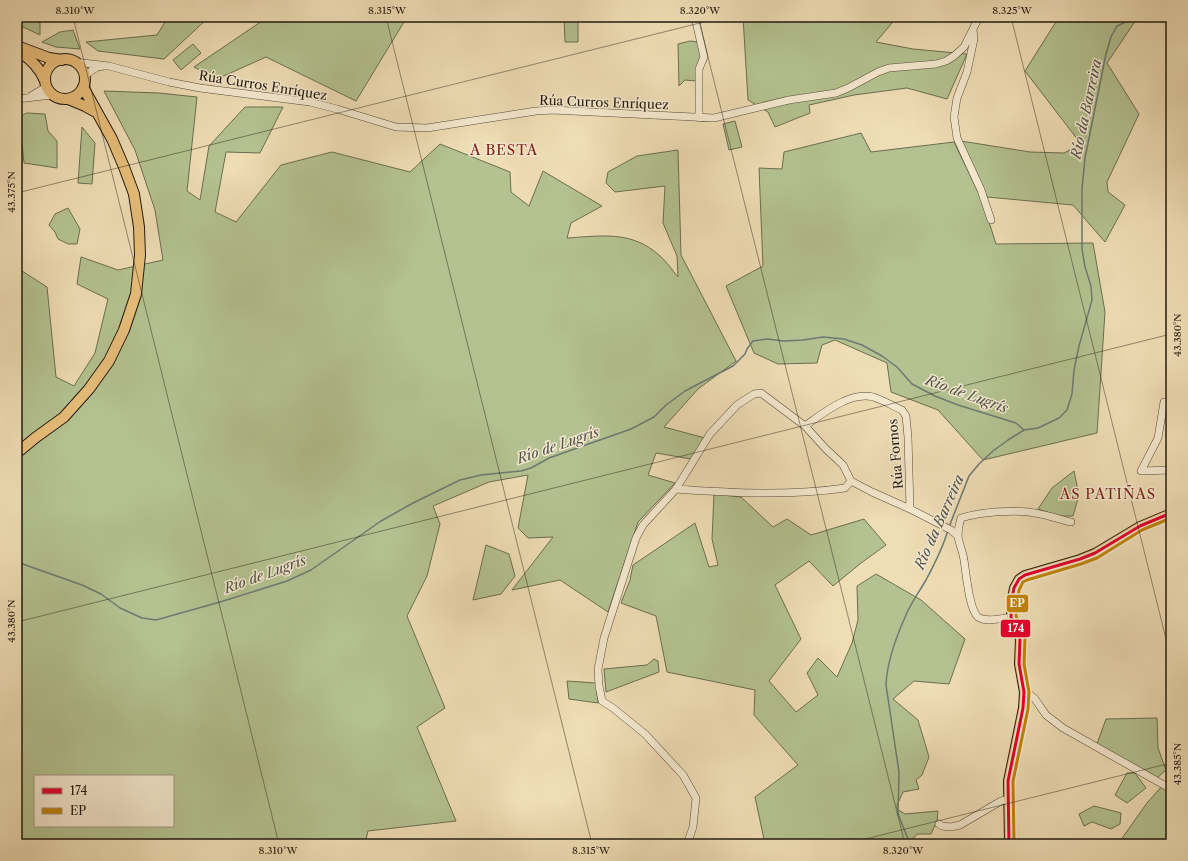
<svg xmlns="http://www.w3.org/2000/svg" width="1188" height="861" font-family="'Libre Caslon Text',serif">
<style>
.green{fill:#b4c291;stroke:#6b6e50;fill-rule:evenodd}
.lines{fill:none;stroke-linecap:round;stroke-linejoin:round}
.stream{stroke:#6c7a74;stroke-width:1.5}
.minor-casing{stroke:#554b38;stroke-width:8}
.major-casing{stroke:#221a0f;stroke-width:10}
.highway-casing{stroke:#221a0f;stroke-width:12}
.minor{stroke:#f5e9cf;stroke-width:7}
.major{stroke:#e8be7a;stroke-width:8}
.highway{stroke:#e8be7a;stroke-width:10}
.bus-1-casing{stroke:#f5e9cf;stroke-width:6}
.bus-2-casing{stroke:#f5e9cf;stroke-width:6}
.bus-1{stroke:#e4002b;stroke-width:3}
.bus-2{stroke:#c28304;stroke-width:3}
.ticks{fill:none;stroke:#221a0f;stroke-width:1;stroke-opacity:0.45}
.labels{text-anchor:middle;stroke-width:3;stroke-linejoin:round;paint-order:stroke}
.street-label{font-size:13px;fill:#221a0f;stroke:#f5e9cf}
.water-label{font-size:14px;font-style:italic;fill:#4d524a;stroke:#f5e9cf}
.neighbourhood-label{font-size:14px;letter-spacing:1px;fill:#7a1f14;stroke:#f5e9cf}
.line-badge{stroke:#f5e9cf;stroke-width:1.5}
.badge-label{font-size:11px;text-anchor:middle;font-weight:bold;fill:#fff}
.neatline{fill:none;stroke:#221a0f;stroke-width:1.5}
.ticks-label{font-size:10px;text-anchor:middle;fill:#221a0f}
</style>
<rect width="100%" height="100%" fill="#efddb5"/>
<filter id="stains"><feTurbulence type="fractalNoise" baseFrequency=".005" numOctaves="4"/><feColorMatrix values="0 0 0 0 .2 0 0 0 0 .09 0 0 0 0 .02 0 0 0 .5 -.17"/></filter>
<radialGradient id="worn" r=".72"><stop offset=".6" stop-color="#630" stop-opacity="0"/><stop offset="1" stop-color="#630" stop-opacity=".3"/></radialGradient>
<path class="green" d="M17,17h23v18l-23,-11z
M168,17h41l-45,42 -66,-8 -12,-9 71,-7z
M268,17h139l-51,84 -90,-44 -49,22 -23,-12z
M564,17h14v25h-13z
M743,17h154l-21,25 37,7 54,5 -20,45 -40,-11 -53,7 -45,10 1,8 -35,14 -7,-15 -20,-12z
M1059,17h79l-31,46 32,51 -32,68 1,10 17,13 -20,37 -32,-37 -86,-8 -26,-56 69,11 34,1 17,-9 -56,-73z
M73,30l7,19 -24,-2 -14,-5 18,-10z
M690,41l8,1 3,14 -5,25 -11,-1 -6,6 -1,-42z
M193,44l8,9 -20,17 -8,-10z
M104,91l55,2 38,4 -10,94 13,9 9,-54 36,-39h38l-23,46 -34,-1 -11,60 21,10 45,-57 51,-13 78,20 30,-28 70,28 1,20 18,14 14,-35 59,35 -31,17 -4,15c34,-2 65,-8 93,18 7,6 12,14 18,21l-1,-21 -14,-33 2,-37 -50,6 -9,-9 2,-11 29,-16 41,-6 3,105 55,106 -38,28 -34,38 41,11 -14,21 -35,-6 -8,22 27,8 -37,39 -30,90 -48,-32 -48,10 41,-53 -25,1 -10,-10 10,-53 -39,7 -56,24 7,18 -13,52 -20,40 38,92 -28,19 39,94 -88,10 -3,13h-348v-574l5,1 25,16 9,90 18,9 21,-33 13,-54 -31,-15 4,-27 37,13 45,-10 -8,-50 -20,-60zM35,776h138v50h-138z
M27,113l18,1 3,17 9,10v27l-33,-5 -2,-20 -5,-1v-24z
M735,121l7,26 -13,3 -6,-26z
M82,127l13,16 -3,41 -14,-1z
M861,133l10,19 83,-10 28,58 14,44 97,-1 12,69 -8,121 -114,27 -45,-50 -47,-18 -4,-29 -52,-23 -13,5 -5,18 -39,1 -24,-11 -28,-67 37,-20 -4,-98 23,1 2,-17z
M68,208l12,21 -3,15h-9l-10,-5 -3,-7 -6,-7 6,-11z
M1074,471l5,24 -6,21h-14l-21,-7 14,-21z
M714,494l27,3 32,30 14,-8 24,16 53,-16 22,26 -25,18 -28,23 -24,-25 -34,24 26,54 -32,42 27,31 22,-17 -11,-22 11,-15 19,19 15,-34 6,-23 -1,-34 19,-12 45,26 44,39 -16,45 -35,-3 -21,18 25,21 11,37 -7,18 -6,5 3,9 -16,3 -6,13v4l8,5 33,-3 -1,10 -6,13h-13l-5,4 1,6h-149l-10,-47 43,-32 -44,-50 1,-25 -88,-18 -11,-56 -35,-13 9,-23 3,-15 62,-42 14,44 9,-2 -6,-26z
M486,545l23,9 6,22 -14,18 -28,6z
M654,659l4,2 1,11 -53,20 -2,-23 43,-4z
M567,681l29,2 2,20 -29,-4z
M1157,718l1,30 8,22 -9,8 -60,-34 9,-25z
M1127,773h8l11,15 -19,15 -12,-8z
M1171,776v68h-53l29,-41z
M1094,806l27,7 -1,11 -9,5 -19,-7 -8,4 -5,-12z"/>
<g class="lines">
<path class="stream" d="M949,527l20,-51 10,-12 14,-13 15,-11 16,-10 14,-2 21,-10 8,-8 5,-16 2,-24 5,-24 13,-46 -1,-14 -6,-19 -3,-18v-60l3,-31 21,-104 5,-17 6,-11 11,-5 17,-4
M17,562l65,23 19,9 19,14 22,10 14,2 64,-18 67,-21 24,-11 70,-49 32,-18 47,-23 21,-5 40,-4 10,-3 18,-10 82,-29 23,-12 12,-12 19,-14 48,-25 12,-12 2,-5 6,-8 14,-2 17,2 19,-1 20,-3 21,2 18,6 20,11 15,11 15,17 23,12 23,9 58,18 8,7
M910,844l-12,-30 1,-42 -13,-87c1,-24 10,-48 20,-70 5,-12 13,-23 20,-35 8,-15 17,-32 22,-50"/>
<g class="minor-casing">
<path id="minor" d="M695,17l9,40 -5,12v49
M973,30l1,9 -7,33 -10,26 -3,19 3,21 24,52 10,30
M74,62l35,4 60,16 31,6 110,14 27,7 59,18 31,1 109,-17 16,-1 162,8 75,-18 47,-7 12,-5 30,-16 11,-4 47,-4 10,-3 8,-5 10,-9 15,-30
M84,76l13,-9 7,-1
M31,96l15,-9
M17,99l35,-4
M1171,402h-7l-6,36 -17,33 30,-1
M805,426c17,-12 45,-35 68,-29 10,3 20,9 29,13l4,6 2,21 2,72
M676,489c55,4 114,7 169,-1l6,-7
M1011,617c-9,1 -25,6 -33,0 -9,-7 -12,-45 -14,-57 -1,-8 -5,-16 -6,-24 0,-7 1,-12 3,-18 19,-6 55,-9 74,-5 12,2 24,6 36,9
M1024,692l5,2 6,5 11,16 17,13 108,61
M939,824l3,2 9,1 9,-2 41,-24 7,-2
M687,844l6,-17 3,-29 -13,-23 -38,-41 -32,-26 -11,-7 -3,-15 -1,-17 6,-31 32,-100 7,-13 33,-36 34,-55 27,-29 17,-11 7,-1 44,33 20,22 18,17 8,16 21,11 38,17 41,21 7,6"/>
</g>
<g class="major-casing">
<path id="major" d="M1009,844l-1,-63 15,-73 1,-16 -5,-28 1,-25 -9,-22 1,-19 2,-10 5,-9 6,-4 55,-16 15,-6 45,-27 31,-13"/>
</g>
<g class="highway-casing">
<path id="highway" d="M17,46l32,12 13,2
M20,52c11,8 20,16 25,29
M45 79a20 20 0 1 1 40 0a20 20 0 1 1-40 0Z
M68,99l17,7 11,6
M17,453l18,-15 29,-21 25,-28 20,-28 15,-31 12,-36 4,-39 -1,-28 -5,-33 -10,-27 -12,-28 -29,-52"/>
</g>
<use href="#minor" class="minor"/>
<use href="#major" class="major"/>
<use href="#highway" class="highway"/>
<g class="bus-1-casing">
<path id="bus-1" d="M1009,844l-1,-63 15,-73 1,-16 -5,-28 1,-25 -9,-22 1,-19 2,-10 5,-9 6,-4 55,-16 15,-6 45,-27 31,-13"/>
</g>
<g class="bus-2-casing">
<path id="bus-2" d="M1014,844l-1,-63 15,-72 1,-17 -5,-28 1,-26 -9,-22 3,-26 4,-8 4,-2 54,-16 16,-6 45,-28 29,-12"/>
</g>
<use href="#bus-1" class="bus-1"/>
<use href="#bus-2" class="bus-2"/>
</g>
<path class="ticks" d="M73,17l206,827M386,17l206,827M698,17l207,827M1011,17l160,642M17,193l707,-176M17,622l1154,-288M845,844l326,-81"/>
<g class="labels">
<g class="street-label">
<text transform="translate(263 85) rotate(9)" y="5">Rúa Curros Enríquez</text>
<text transform="translate(604 102) rotate(2)" y="5">Rúa Curros Enríquez</text>
<text transform="translate(895 454) rotate(-95)" y="5">Rúa Fornos</text>
</g>
<g class="water-label">
<text transform="translate(1086 109) rotate(-78)" y="5">Río da Barreira</text>
<text transform="translate(967 394) rotate(20)" y="5">Río de Lugrís</text>
<text transform="translate(558 445) rotate(-19)" y="5">Río de Lugrís</text>
<text transform="translate(939 522) rotate(-66)" y="5">Río da Barreira</text>
<text transform="translate(265 574) rotate(-20)" y="5">Río de Lugrís</text>
</g>
<g class="neighbourhood-label">
<text x="504" y="155">A BESTA</text>
<text x="1108" y="499">AS PATIÑAS</text>
</g>
</g>
<g class="line-badge">
<rect x="1006" y="594" width="23" height="19" rx="4" fill="#c28304"/>
<rect x="1000" y="619" width="31" height="19" rx="4" fill="#e4002b"/>
</g>
<g class="badge-label">
<text x="1017" y="607">EP</text>
<text x="1016" y="632">174</text>
</g>
<rect width="1188" height="861" fill="none" stroke="#efddb5" stroke-width="44"/>
<rect x="34" y="775" width="140" height="52" fill="#f5e9cf" stroke="#a19682"/>
<rect x="42" y="788" width="20" height="6" fill="#e4002b" stroke="#a19682"/>
<text x="70" y="795" font-size="12" fill="#221a0f">174</text>
<rect x="42" y="808" width="20" height="6" fill="#c28304" stroke="#a19682"/>
<text x="70" y="815" font-size="12" fill="#221a0f">EP</text>
<rect x="22" y="22" width="1144" height="817" class="neatline"/>
<g class="ticks-label">
<text x="75" y="14">8.310°W</text>
<text x="387" y="14">8.315°W</text>
<text x="700" y="14">8.320°W</text>
<text x="1012" y="14">8.325°W</text>
<text transform="translate(11 192) rotate(-90)" y="4">43.375°N</text>
<text transform="translate(1177 335) rotate(-90)" y="4">43.380°N</text>
<text transform="translate(11 621) rotate(-90)" y="4">43.380°N</text>
<text transform="translate(1177 764) rotate(-90)" y="4">43.385°N</text>
<text x="278" y="854">8.310°W</text>
<text x="591" y="854">8.315°W</text>
<text x="903" y="854">8.320°W</text>
</g>
<rect width="100%" height="100%" filter="url(#stains)"/>
<rect width="100%" height="100%" fill="url(#worn)"/>
</svg>
